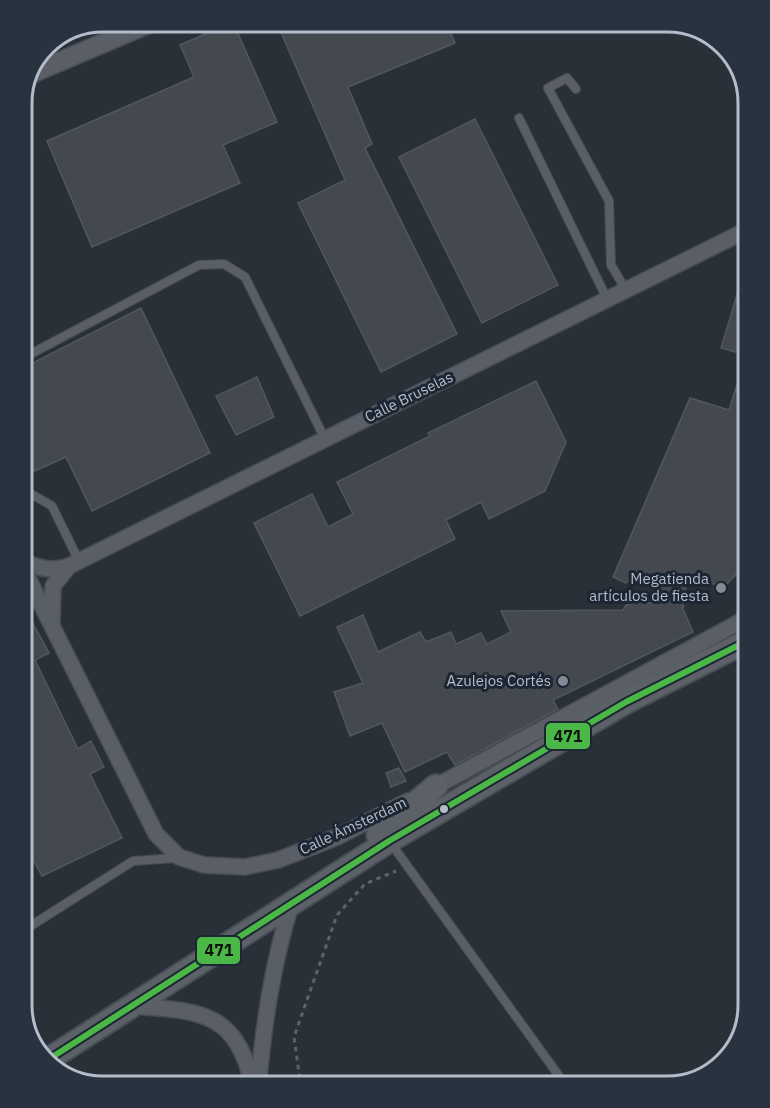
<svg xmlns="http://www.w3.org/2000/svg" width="770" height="1108" font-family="'IBM Plex Sans',sans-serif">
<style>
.building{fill:#444950;stroke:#52575f;stroke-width:1.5}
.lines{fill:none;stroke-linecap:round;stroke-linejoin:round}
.service-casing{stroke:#484c53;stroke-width:10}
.minor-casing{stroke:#484c53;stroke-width:18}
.tertiary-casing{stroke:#484c53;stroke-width:21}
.primary-casing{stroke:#484c55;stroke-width:26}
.path{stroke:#5d636a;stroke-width:3;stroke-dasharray:4.5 4.5;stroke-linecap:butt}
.service{stroke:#5a5e66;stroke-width:8}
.minor{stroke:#5a5e66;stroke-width:15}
.tertiary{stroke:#5a5e66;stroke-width:18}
.primary{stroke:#5c6168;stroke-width:22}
.bus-1-casing{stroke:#1d2633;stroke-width:10}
.bus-1{stroke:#4ab747;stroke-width:6}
.poi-dot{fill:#848b96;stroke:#1d2633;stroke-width:2}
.bus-dot{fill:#b4bcc9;stroke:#1d2633;stroke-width:2}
.labels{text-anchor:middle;stroke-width:6;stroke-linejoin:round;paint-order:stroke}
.street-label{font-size:15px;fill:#b4bcc9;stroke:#1d2633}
.poi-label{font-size:15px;fill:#b4bcc9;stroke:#1d2633;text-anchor:end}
.rim{fill:none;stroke:#b4bcc9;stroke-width:3}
.line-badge{stroke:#1d2633;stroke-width:2}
.pale-badge-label{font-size:16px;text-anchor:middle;font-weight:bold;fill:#111}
</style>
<rect width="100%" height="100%" fill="#2a3038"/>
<path class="building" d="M276,21h170l9,22 -107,44 24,57 -7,4 92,186 -76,38 -83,-169 47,-23z
M233,22l44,100 -54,23 17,38 -148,64 -45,-106 147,-64 -14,-32z
M475,119l83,166 -76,38 -83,-166z
M746,265l3,1v283l-11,23 -11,12h-41l-3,25 10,23 -140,68 5,9 -103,56 -8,-13 -42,20 -23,-49 -32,13 -16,-44 29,-9 -26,-56 26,-12 15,37 42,-20 6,10 25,-10 5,12 25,-11 6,11 24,-12 -10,-21 122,-1 3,-5 10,-2h31l-25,-33 -16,13 -13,-6 77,-179 39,12 17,-55 -25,-7z
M141,308l69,145 -118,58 -26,-54 -45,20v-108z
M257,377l17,40 -38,18 -20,-39z
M536,381l30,61 -21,49 -56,28 -8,-17 -35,18 9,19 -155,77 -46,-93 58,-29 16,33 25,-13 -16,-32 93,-46 -2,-3z
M21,601l28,52 -14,7 43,89 13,-8 13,26 -14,7 32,64 -80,38 -13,-24 -8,1z
M399,768l7,13 -15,6 -5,-14z"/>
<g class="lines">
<g class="service-casing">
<path id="service" d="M576,89l-9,-11 -19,10 61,113 2,64 15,25
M519,118l88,181
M21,359l178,-94 25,-1 21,13 80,162
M21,488l31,18 27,55
M390,842l177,245
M21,939l8,-12 104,-66 44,-3"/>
</g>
<g class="minor-casing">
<path id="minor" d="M21,561c18,7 30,11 48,5l-16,20 -1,36
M21,564l135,270 23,23 25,8 41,2 33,-7 59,-23 71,-36
M69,566l680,-337
M429,790l320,-173
M133,1006c67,5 104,5 120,81
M258,1087c6,-63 14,-122 33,-182"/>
</g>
<g class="tertiary-casing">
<path id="tertiary" d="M33,73l122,-52"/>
</g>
<g class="primary-casing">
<path id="primary" d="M378,835l58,-49
M46,1061l343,-220 237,-139 123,-62"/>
</g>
<path class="path" d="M301,1087l-7,-50 43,-122 28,-31 31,-13"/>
<use href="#service" class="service"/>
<use href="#minor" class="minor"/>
<use href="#tertiary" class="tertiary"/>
<use href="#primary" class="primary"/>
<g class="bus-1-casing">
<path id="bus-1" d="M46,1061l343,-220 237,-139 123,-62"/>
</g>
<use href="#bus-1" class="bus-1"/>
</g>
<g class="poi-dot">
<circle cx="721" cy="588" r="6"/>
<circle cx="563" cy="681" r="6"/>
</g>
<circle class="bus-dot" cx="444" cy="809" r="5"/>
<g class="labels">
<g class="street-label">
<text transform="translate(409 397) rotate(-26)" y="5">Calle Bruselas</text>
<text transform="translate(353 826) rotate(-25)" y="5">Calle Ámsterdam</text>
</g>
<g class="poi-label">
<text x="709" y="584">Megatienda<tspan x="709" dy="17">artículos de fiesta</tspan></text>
<text x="551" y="686">Azulejos Cortés</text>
</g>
</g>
<path d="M0 0H770V1108H0ZM103 32H667A71 71 0 0 1 738 103V1005A71 71 0 0 1 667 1076H103A71 71 0 0 1 32 1005V103A71 71 0 0 1 103 32Z" fill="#29323f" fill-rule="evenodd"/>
<path class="rim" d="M103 32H667A71 71 0 0 1 738 103V1005A71 71 0 0 1 667 1076H103A71 71 0 0 1 32 1005V103A71 71 0 0 1 103 32Z"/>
<g class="line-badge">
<rect x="545" y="722" width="46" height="28" rx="6" fill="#4ab747"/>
<rect x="196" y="936" width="45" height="29" rx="6" fill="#4ab747"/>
</g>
<g class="pale-badge-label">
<text x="568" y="742">471</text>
<text x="219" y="956">471</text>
</g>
</svg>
